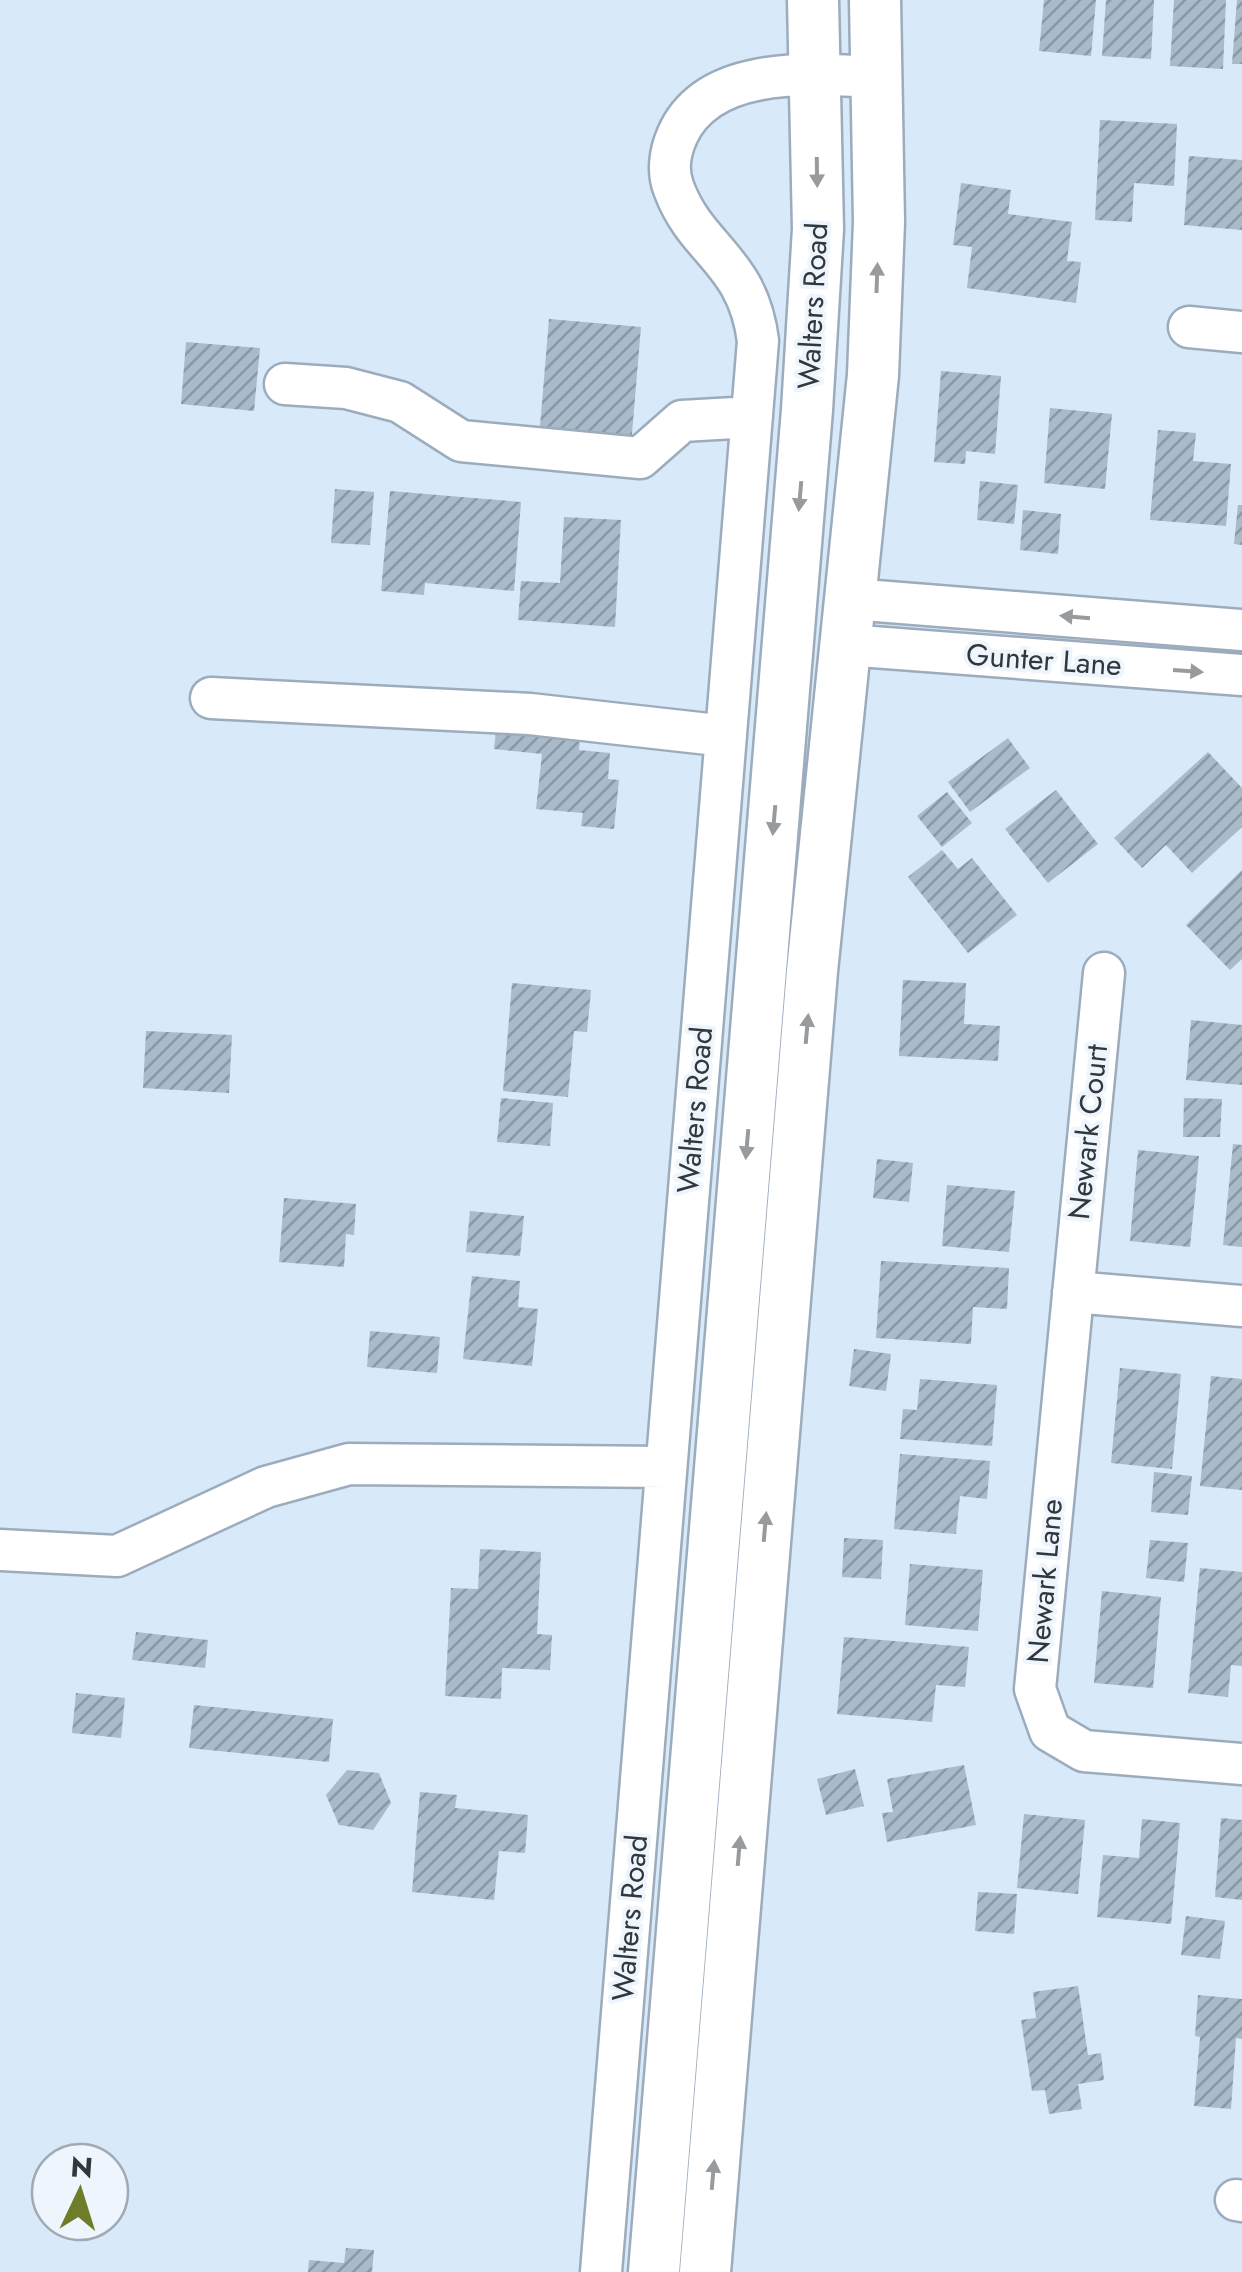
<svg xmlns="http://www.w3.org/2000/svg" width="1242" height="2272" font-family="Jost,sans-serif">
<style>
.building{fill:url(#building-hatch)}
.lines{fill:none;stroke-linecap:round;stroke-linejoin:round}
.minor-casing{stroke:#9cacbc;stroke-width:45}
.major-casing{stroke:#9cacbc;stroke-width:55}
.minor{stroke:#fff;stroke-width:40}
.major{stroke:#fff;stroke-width:50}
.oneway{fill:#989b9e}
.labels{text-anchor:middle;stroke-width:8;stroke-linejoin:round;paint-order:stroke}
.street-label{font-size:30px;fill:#30373d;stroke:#eef5fc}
</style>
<defs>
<pattern id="building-hatch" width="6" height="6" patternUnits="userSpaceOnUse" patternTransform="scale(2.5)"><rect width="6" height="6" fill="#a9baca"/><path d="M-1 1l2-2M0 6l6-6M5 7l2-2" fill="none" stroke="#8a98a5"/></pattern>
</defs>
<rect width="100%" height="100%" fill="#d8e9fa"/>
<path class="building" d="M1044,0h52l-5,56 -52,-5z
M1106,0h48l-3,59 -49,-3z
M1174,0h52l-3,69 -53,-3z
M1237,0h5v64h-10z
M1100,120l77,4 -3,62 -40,-3 -2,39 -37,-2z
M1189,156l53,4v70l-58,-5z
M961,183l50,7 -3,24 64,8 -5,39 14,1 -5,41 -109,-15 5,-41 -19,-2z
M549,319l92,8 -10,118 -92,-7z
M186,342l74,6 -6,63 -73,-7z
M941,371l60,5 -6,78 -29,-3 -1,13 -31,-2z
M1050,408l62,6 -7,75 -61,-6z
M1158,430l38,3 -3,28 38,3 -5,62 -76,-6z
M980,481l38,4 -4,39 -37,-4z
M335,489l39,3 -4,53 -39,-2z
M390,491l131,11 -7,89 -89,-8 -1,12 -43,-4z
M1238,505h4v40l-8,-1z
M1023,510l38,4 -3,40 -38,-4z
M564,517l57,3 -6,107 -97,-7 3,-39 39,2z
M497,722l84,7 -2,21 31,3 -2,26 11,1 -5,49 -33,-3 2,-13 -47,-4 6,-55 -48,-5z
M1008,738l22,30 -60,44 -22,-30z
M1208,752l34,36v39l-50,46 -26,-28 -24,23 -28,-30z
M1056,790l42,54 -50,39 -43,-54z
M947,792l25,31 -30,24 -25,-31z
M942,850l16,19 14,-11 45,57 -49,38 -60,-76z
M1242,870v89l-12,11 -44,-45z
M903,980l63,3 -2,41 36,2 -2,35 -99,-5z
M512,983l79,7 -4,42 -13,-1 -6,66 -65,-6z
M1191,1020l51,5v60l-56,-5z
M146,1031l86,4 -3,58 -86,-5z
M501,1098l52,5 -3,43 -53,-4z
M1184,1098l38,1 -2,38h-37z
M1233,1144l9,1v102l-19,-2z
M1138,1150l61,6 -9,91 -60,-6z
M877,1159l36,4 -4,39 -36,-4z
M947,1185l68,6 -6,61 -67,-6z
M284,1198l72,6 -2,31 -8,-1 -2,33 -65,-5z
M470,1211l54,5 -4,40 -54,-4z
M881,1261l128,7 -2,41 -34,-2 -2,37 -95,-6z
M472,1276l48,5 -2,26 20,2 -6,57 -69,-7z
M370,1331l70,6 -3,36 -70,-6z
M854,1349l37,5 -5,37 -37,-5z
M1120,1368l61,6 -9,95 -61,-6z
M1211,1376l31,3v111l-42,-4z
M920,1379l77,6 -5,61 -92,-7 3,-30 14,1z
M900,1454l90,7 -3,38 -27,-3 -4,38 -62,-5z
M1154,1472l38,4 -4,39 -37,-3z
M844,1538l39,2 -2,39 -39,-2z
M1150,1540l38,3 -4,39 -38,-4z
M480,1549l61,3 -4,82 15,1 -2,35 -48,-2 -1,31 -56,-3 6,-108 27,1z
M910,1564l73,6 -5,61 -73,-6z
M1200,1568l42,4v94l-11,-1 -3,32 -40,-4z
M1102,1591l59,6 -8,91 -59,-5z
M136,1632l72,8 -3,28 -73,-8z
M844,1637l125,10 -4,40 -29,-2 -4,37 -95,-8z
M76,1693l49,5 -4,40 -49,-5z
M194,1705l139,14 -4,43 -140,-14z
M964,1765l12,60 -89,17 -5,-29 11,-1 -6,-33z
M855,1769l9,37 -38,9 -9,-36z
M347,1770l32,3 12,30 -18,27 -34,-5 -13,-30z
M420,1792l37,3 -2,13 73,7 -3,38 -26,-2 -5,49 -82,-8z
M1024,1814l61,6 -7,74 -61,-6z
M1221,1818l21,2v80l-27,-3z
M1142,1819l38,4 -9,101 -74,-7 6,-62 36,3z
M978,1892l39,2 -3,40 -39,-3z
M1186,1916l39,5 -5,38 -39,-4z
M1078,1986l10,69 13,-2 3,27 -26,4 4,25 -33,5 -4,-24 -13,1 -11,-71 15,-2 -3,-26z
M1198,1995l44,4v40l-6,-1 -5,71 -37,-3 6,-69 -5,-1z
M346,2248l28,2 -2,22h-64l1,-12 35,3z"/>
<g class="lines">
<g class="minor-casing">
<path id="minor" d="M1189,327l53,5
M285,384l61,4 54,14 61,39 179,17 42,-37 70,-4
M851,599l391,31
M846,645l396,30
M211,698l319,16 196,22
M1104,973l-69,716 15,42 34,20 158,13
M1073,1292l169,14
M0,1550l117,6 149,-69 83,-23 317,3
M1236,2200l6,1
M601,2272l157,-1931c-10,-81 -61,-90 -84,-152 -7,-17 -4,-37 3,-53 31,-72 136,-62 201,-59"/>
</g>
<g class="major-casing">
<path id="major" d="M654,2272l153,-1862 11,-181 -5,-229
M705,2272l107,-1301 61,-596 6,-153 -4,-222"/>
</g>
<use href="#minor" class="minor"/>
<use href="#major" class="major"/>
</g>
<defs><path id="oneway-solid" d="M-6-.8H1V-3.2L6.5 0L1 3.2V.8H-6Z" transform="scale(2.5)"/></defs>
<g class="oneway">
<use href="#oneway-solid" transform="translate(817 172) rotate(89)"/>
<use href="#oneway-solid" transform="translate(877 278) rotate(-88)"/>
<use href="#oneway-solid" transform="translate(800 496) rotate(95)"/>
<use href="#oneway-solid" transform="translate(1075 617) rotate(-175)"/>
<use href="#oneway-solid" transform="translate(1188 671) rotate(4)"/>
<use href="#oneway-solid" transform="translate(774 820) rotate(95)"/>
<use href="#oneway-solid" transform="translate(807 1029) rotate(-85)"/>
<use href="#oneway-solid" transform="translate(747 1144) rotate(95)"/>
<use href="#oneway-solid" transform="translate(765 1527) rotate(-85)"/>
<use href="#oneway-solid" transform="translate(739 1851) rotate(-85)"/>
<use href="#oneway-solid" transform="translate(713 2175) rotate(-85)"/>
</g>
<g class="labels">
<g class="street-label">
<text transform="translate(813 306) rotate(-87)" y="10">Walters Road</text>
<text transform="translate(1044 660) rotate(4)" y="10">Gunter Lane</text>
<text transform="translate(695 1110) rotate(-85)" y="10">Walters Road</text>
<text transform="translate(1088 1132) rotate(-84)" y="10">Newark Court</text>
<text transform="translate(1045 1581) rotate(-85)" y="10">Newark Lane</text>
<text transform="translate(630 1918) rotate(-85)" y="10">Walters Road</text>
</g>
</g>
<g transform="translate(80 2192) rotate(4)"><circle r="48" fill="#eef5fc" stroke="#a2a9b0" stroke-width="2.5"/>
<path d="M0-8L18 38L0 25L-18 38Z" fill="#6f7c29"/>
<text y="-15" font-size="28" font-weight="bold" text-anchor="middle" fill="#30373d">N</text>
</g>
</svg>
